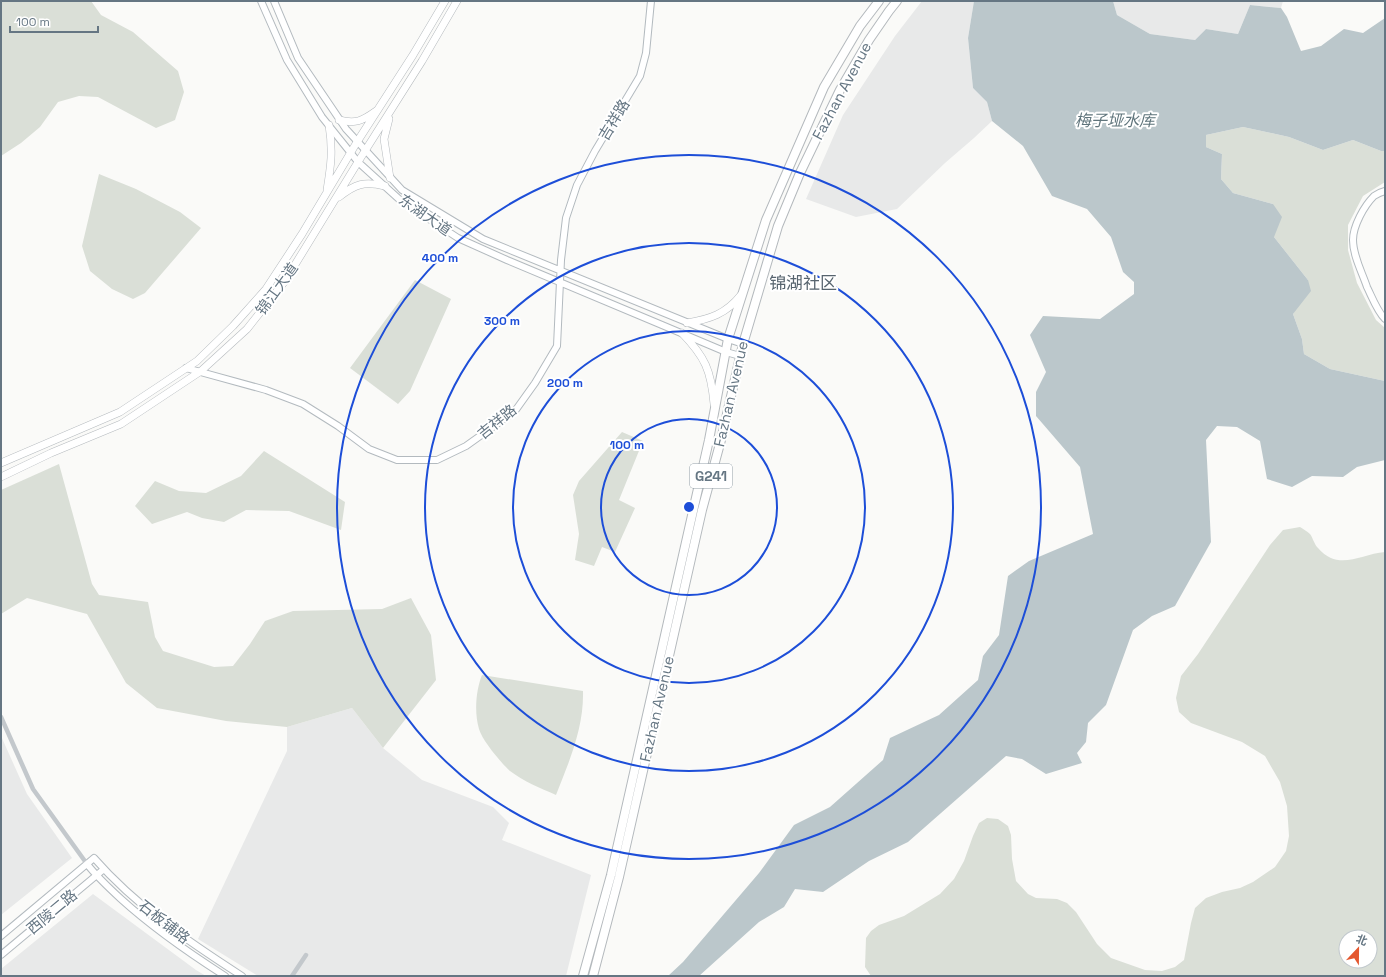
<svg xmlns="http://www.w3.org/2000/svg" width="1386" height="977" font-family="'Space Grotesk','Noto Sans SC',sans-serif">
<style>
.built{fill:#e8e9e9}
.green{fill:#dadfd7;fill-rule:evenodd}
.water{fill:#bbc7cb}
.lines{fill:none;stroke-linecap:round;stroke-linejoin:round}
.secondary-casing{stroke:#b3babf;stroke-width:8}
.primary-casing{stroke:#b5babe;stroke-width:8}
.highway-casing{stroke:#b4b9bd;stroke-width:10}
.street{stroke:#c3c8cc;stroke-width:4.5}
.secondary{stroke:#fff;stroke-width:6}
.primary{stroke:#fff;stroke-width:7}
.highway{stroke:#fff;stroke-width:8}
.ring{fill:none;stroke:#1d4ed8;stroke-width:2}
.labels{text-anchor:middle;stroke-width:4;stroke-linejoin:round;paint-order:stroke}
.shield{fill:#fff;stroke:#939fa8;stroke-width:1}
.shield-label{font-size:14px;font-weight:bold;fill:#657683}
.street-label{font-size:15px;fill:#657683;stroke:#fff}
.water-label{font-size:16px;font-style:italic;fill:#60757c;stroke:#fff}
.quarter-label{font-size:17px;fill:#57646e;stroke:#fff}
.centre{fill:#1d4ed8;stroke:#fff;stroke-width:2}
.ring-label{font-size:12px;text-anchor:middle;font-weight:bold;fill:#1d4ed8;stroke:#fff;stroke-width:4;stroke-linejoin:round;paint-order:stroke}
</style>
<rect width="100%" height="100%" fill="#fafaf8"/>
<path class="built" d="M922,1h52l-6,37 5,50 14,14 5,19 -18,17 -29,25 -48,46 -41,8 -50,-18 37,-84 52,-79z
M1113,1h170l-2,7 -31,-3 -12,29 -32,-5 -11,11 -45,-6 -33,-19z
M352,708l31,40 39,32 71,27 16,16 -7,17 89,35 -25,101h-308l-60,-37 89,-188v-24z
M1,736l26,58 45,64 -71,57z
M93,894l103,76 10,6h-205v-7z"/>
<path class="green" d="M1,1h90l10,14 32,17 45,39 6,21 -9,28 -19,8 -58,-31 -19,-1 -21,6 -18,25 -19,16 -20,13z
M1243,127l46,10 34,13 30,-10 28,11h4v31l-22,14 -15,29v25l9,33 19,37 9,8v53l-55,-12 -26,-15 -2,-15 -9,-25 15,-34 -34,-43 -1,-33 -40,-11 -12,-14 1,-25 -16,-7v-12z
M99,174l37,15 44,23 21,16 -56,65 -12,6 -21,-10 -22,-18 -8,-25z
M415,280l36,19 -41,92 -12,13 -48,-36z
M622,432l21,9 -24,59 16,8 -20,44 -13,-5 -8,19 -19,-6 4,-26 -6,-39 6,-14z
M264,451l81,51 -4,28 -52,-19 -43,-1 -22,12 -22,-4 -15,-6 -35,12 -17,-18 20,-25 24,10 27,2 35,-17z
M59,464l33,120 7,11 49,7 7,35 8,14 51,16 19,-1 17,-22 15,-23 28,-10 89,-2 29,-11 20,37 5,45 -53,68 -31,-40 -65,19 -61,-6 -69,-13 -31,-25 -39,-69 -60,-16 -26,16v-124z
M1300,527c3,2 7,4 10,7 3,4 4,10 8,14 21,24 42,6 67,4v424h-514l-6,-9 1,-29 5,-7 8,-6 25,-9 36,-22 14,-15 10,-18 9,-25 6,-13 8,-5 11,1 10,7 3,9 1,24 4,22 12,13 8,4 21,1 10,4 9,9 21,32 14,14 34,12 17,1 13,-4 9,-7 7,-37 4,-15 11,-10 16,-6 18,-4 13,-6 22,-15 11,-16 3,-15 -2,-30 -7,-24 -15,-26 -23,-14 -51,-19 -12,-11 -3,-14 5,-22 17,-22 72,-109 13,-15zM1346,937h24v24h-24z
M482,675l101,16c1,37 -14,71 -27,104 -16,-7 -33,-14 -46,-24 -9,-8 -28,-31 -31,-42 -5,-17 -3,-39 3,-54z"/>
<path class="water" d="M974,1h139l4,14 33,19 45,6 11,-11 32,5 12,-29 31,3 6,9 14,34 20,-5 23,-17 19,4 22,-15v133h-4l-28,-11 -30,10 -34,-13 -46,-10 -37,8v12l16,7 -1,25 12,14 40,11 9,13 -8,20 34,43 3,11 -18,23 9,25 2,15 26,15 55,12v79l-28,7 -14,10 -31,-1 -20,11 -25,-8 -7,-38 -23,-14 -20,-1 -11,14 5,102 -36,64 -23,10 -19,14 -27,75 -18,18 -2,19 -9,11 5,10 -36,11 -24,-15 -16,-3 -98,86 -39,19 -46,31 -28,-3 -11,18 -25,15 -60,54h-31l15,-14 76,-89 35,-48 36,-18 53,-47 7,-22 49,-23 39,-35 5,-24 16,-21 9,-59 21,-15 64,-27 -13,-67 -44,-51v-24l10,-20 -16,-37 13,-19 57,3 34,-25v-12l-11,-10 -12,-35 -24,-28 -35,-13 -29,-50 -31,-25 -5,-19 -14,-14 -5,-50z"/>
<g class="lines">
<g class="secondary-casing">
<path id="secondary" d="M261,1l26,59 35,57 36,45 42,38 58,38 49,22 155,65 64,27 14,4
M274,1l24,57 48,71 56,61 81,49 245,100 15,5
M1385,191c-4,1 -8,3 -11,5 -10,10 -21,30 -21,44 0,16 9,32 14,47 5,10 10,24 18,32
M186,368l80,22 37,14 35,22 31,23 28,11h40l29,-14 49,-35 20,-28 22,-37 4,-86 5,-42 11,-33 18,-34 45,-75 6,-23 5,-52
M87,864c10,13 22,24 34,35 32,29 68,54 104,77
M1,936l93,-78c42,48 95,84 148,118
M1,955l103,-86"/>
</g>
<g class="primary-casing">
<path id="primary" d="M389,119l-5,20 6,39
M339,120c17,4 23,1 37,-9
M327,190c4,-25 6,-39 2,-65
M339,197c16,-13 25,-16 46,-11
M687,323c23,-4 39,-9 54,-28
M682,333c23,24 29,37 32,71
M1,463l119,-51 77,-51 36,-35 33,-37 36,-55 55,-92 56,-87 32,-54
M1,477l50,-24 70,-29 80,-53 46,-42 38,-48 73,-119 64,-101 35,-60"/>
</g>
<g class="highway-casing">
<path id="highway" d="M583,976l28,-101 98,-435 19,-101 38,-119 58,-133 36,-61 19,-25
M593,976l26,-99 83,-367 19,-70 22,-96 35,-118 22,-53 40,-83 29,-50 20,-29 8,-10"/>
</g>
<path class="street" d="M1,717l32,72 54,75
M292,976l14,-21"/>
<use href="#secondary" class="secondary"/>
<use href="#primary" class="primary"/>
<use href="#highway" class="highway"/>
</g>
<g class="ring">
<circle cx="689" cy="507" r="88"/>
<circle cx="689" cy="507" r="176"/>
<circle cx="689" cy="507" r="264"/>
<circle cx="689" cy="507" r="352"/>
</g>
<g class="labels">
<rect class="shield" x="690" y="464" width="42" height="24" rx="3"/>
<g class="shield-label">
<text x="711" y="481">G241</text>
</g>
<g class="street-label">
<text transform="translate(842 91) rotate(-62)" y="5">Fazhan Avenue</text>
<text transform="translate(614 120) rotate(-59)" y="5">吉祥路</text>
<text transform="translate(425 215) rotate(35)" y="5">东湖大道</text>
<text transform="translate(277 289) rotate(-54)" y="5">锦江大道</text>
<text transform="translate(731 394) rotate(-77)" y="5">Fazhan Avenue</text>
<text transform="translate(497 422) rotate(-39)" y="5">吉祥路</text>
<text transform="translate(657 709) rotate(-77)" y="5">Fazhan Avenue</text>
<text transform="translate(52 912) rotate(-40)" y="5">西陵二路</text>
<text transform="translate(164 922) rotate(38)" y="5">石板铺路</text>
</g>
<g class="water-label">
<text x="1115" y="126">梅子垭水库</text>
</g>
<g class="quarter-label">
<text x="803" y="289">锦湖社区</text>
</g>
</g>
<circle cx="689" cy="507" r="6" class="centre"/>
<g class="ring-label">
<text x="440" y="262">400 m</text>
<text x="502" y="325">300 m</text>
<text x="565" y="387">200 m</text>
<text x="627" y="449">100 m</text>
</g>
<rect width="1386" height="977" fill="none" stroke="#657683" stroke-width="4"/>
<g transform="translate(1358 949) rotate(22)"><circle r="19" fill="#ffffff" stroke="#c1c8cd"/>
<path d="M0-3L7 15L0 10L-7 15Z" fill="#e4572e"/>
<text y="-6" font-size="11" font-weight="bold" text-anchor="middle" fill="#657683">北</text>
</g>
<path d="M10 26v6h88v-6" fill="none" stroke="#657683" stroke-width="2"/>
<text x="16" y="26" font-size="12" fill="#657683" stroke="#ffffff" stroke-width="3" paint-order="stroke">100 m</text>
</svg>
